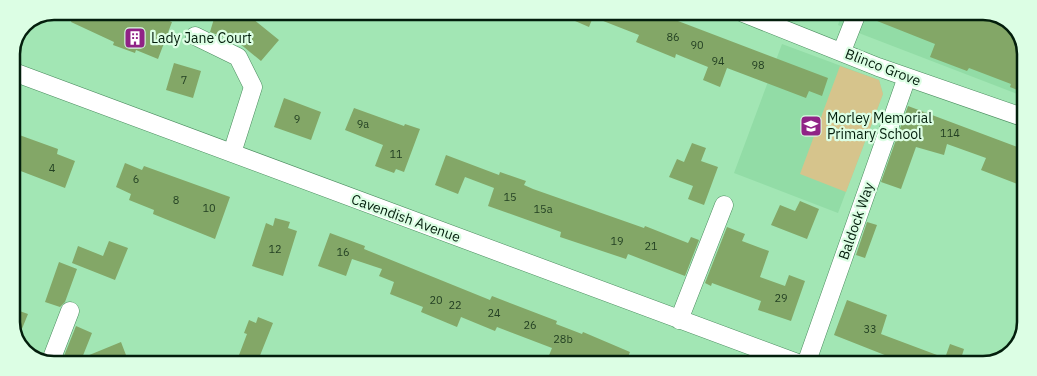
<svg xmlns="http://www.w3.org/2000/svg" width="1037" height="376" font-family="'IBM Plex Sans',sans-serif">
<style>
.built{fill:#92dca6}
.green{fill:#d6c48c}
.building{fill:#83a767}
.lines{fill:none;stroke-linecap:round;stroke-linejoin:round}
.minor-casing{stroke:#4b8c5f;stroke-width:19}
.minor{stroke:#fff;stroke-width:18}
.labels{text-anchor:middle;stroke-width:4.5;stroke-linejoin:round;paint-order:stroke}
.number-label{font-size:11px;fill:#234023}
.poi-label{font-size:14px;fill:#031e0c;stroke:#dcfee4;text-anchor:start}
.street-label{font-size:14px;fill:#031e0c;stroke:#dcfee4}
.rim{fill:none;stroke:#031e0c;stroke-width:2.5}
</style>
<rect width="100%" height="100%" fill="#a2e6b4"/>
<path class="built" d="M842,13h155l20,15 9,23 -1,46 -187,-72z
M782,44l97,36 4,14 -45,119 -104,-40z"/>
<path class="green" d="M840,66l39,14 4,14 -37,98 -46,-18z"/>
<path class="building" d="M75,11h58l15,6 1,-4 23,9 -14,37 -22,-9 -1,3 -22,-8 1,-3 -43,-20z
M216,12h14l23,7 26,21 -18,21 -22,-18 -29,-11z
M554,12l103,1 171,65 -6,18 -13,-5 -3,7 -79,-30 -7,19 -17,-7 5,-13 -32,-13 -1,4 -39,-16 3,-7 -46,-18 -4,10z
M867,13h130l20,15 9,23 -1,42 -15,-6 1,-3 -42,-16 -2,3 -37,-14 5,-13 -68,-27z
M174,63l27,8 -8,27 -27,-8z
M284,98l37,14 -10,28 -37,-13z
M908,106l117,44v37l-44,-17 5,-12 -39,-14 -3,11 -28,-8 -15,42 -20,-7z
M354,108l50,18 1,-2 15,5 -16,43 -8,-3 -2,4 -19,-7 8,-21 -38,-15z
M11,132l47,17 -1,5 18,7 -10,27 -47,-18 3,-8 -10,-3z
M692,143l14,5 -5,13 17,6 -14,38 -16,-6 5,-13 -24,-9 8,-18 7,3z
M446,155l53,20 1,-3 26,9 -2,4 9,4 111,39 1,-2 43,17 3,-6 8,3 -14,36 -57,-22 -2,5 -66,-22 1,-5 -73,-26 6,-18 -29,-11 -7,17 -23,-9z
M125,163l17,7 2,-4 86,31 -15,42 -62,-25 1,-4 -25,-10 2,-6 -15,-7z
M800,201l19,8 -12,30 -36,-14 9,-20 15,6z
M275,218l15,4 -2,6 9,3 -14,45 -31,-10 14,-43 7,3z
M867,222l10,3 -12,33 -9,-3z
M727,227l18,7 -3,7 27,10 -9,26 25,9 4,-11 16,6 -14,40 -33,-11 3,-9 -49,-18 -1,3 -6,-3z
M330,233l35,13 -1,3 126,51 2,-4 65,25 -1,3 26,10 1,-2 47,20 -5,12h-61l-16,-6 4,-10 -55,-21 -2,4 -34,-14 -4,10 -36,-15 2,-5 -33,-13 4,-12 -15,-6 3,-7 -30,-10 -6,17 -28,-10z
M109,241l19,7 -13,32 -43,-17 6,-17 25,10z
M59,262l18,7 -12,33 -5,5 -15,-5z
M847,300l40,15 -6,19 64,24 5,-14 14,5 -5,16h-49l-76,-30z
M11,308l17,6 -11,27 -6,-16z
M258,317l15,6 -16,40h-21l11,-29 -3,-1 5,-13 7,3z
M76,326l16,7 -10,25 39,-16 8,21h-57l4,-2 -12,-5z"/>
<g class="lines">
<g class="minor-casing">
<path id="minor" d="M743,13l135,54 147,51
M195,36l43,21 15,30 -21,66
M842,51l15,-38
M11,71l789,293
M679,320l45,-115
M50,363l20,-52
M806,364l101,-287"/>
</g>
<use href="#minor" class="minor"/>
</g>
<defs>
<g id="building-square" transform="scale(1.125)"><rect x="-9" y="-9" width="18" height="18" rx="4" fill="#902386" stroke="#dcfee4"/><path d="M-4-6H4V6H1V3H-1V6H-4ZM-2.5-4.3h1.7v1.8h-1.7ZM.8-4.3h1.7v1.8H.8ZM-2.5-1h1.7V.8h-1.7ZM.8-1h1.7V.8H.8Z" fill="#fff"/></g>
<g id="school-square" transform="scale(1.125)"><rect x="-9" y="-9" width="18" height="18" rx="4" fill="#902386" stroke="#dcfee4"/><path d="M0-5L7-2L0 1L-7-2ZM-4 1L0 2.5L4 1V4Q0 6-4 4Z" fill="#fff"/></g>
</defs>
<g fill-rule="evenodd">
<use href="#building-square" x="135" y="38"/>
<use href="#school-square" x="811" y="126"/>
</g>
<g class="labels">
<g class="number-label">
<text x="673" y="41">86</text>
<text x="697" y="49">90</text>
<text x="718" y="65">94</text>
<text x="758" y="69">98</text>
<text x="184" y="84">7</text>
<text x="297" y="123">9</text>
<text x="363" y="128">9a</text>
<text x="950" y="137">114</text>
<text x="396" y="158">11</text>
<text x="52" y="172">4</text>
<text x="136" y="183">6</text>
<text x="510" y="201">15</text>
<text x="176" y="204">8</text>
<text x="209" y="212">10</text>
<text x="543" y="213">15a</text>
<text x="617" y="245">19</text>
<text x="651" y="250">21</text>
<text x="275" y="253">12</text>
<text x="343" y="256">16</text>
<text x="781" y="302">29</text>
<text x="436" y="304">20</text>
<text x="455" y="309">22</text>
<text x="494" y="317">24</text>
<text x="530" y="329">26</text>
<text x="870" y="333">33</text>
<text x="563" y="343">28b</text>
</g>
<g class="poi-label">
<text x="151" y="43">Lady Jane Court</text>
<text x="827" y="123">Morley Memorial<tspan x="827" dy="16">Primary School</tspan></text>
</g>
<g class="street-label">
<text transform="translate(883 67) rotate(21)" y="5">Blinco Grove</text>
<text transform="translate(406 218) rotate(20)" y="5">Cavendish Avenue</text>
<text transform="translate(856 221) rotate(-71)" y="5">Baldock Way</text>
</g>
</g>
<path d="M0 0H1037V376H0ZM54 20H983A34 34 0 0 1 1017 54V322A34 34 0 0 1 983 356H54A34 34 0 0 1 20 322V54A34 34 0 0 1 54 20Z" fill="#dcfee4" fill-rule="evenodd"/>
<path class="rim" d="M54 20H983A34 34 0 0 1 1017 54V322A34 34 0 0 1 983 356H54A34 34 0 0 1 20 322V54A34 34 0 0 1 54 20Z"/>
</svg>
